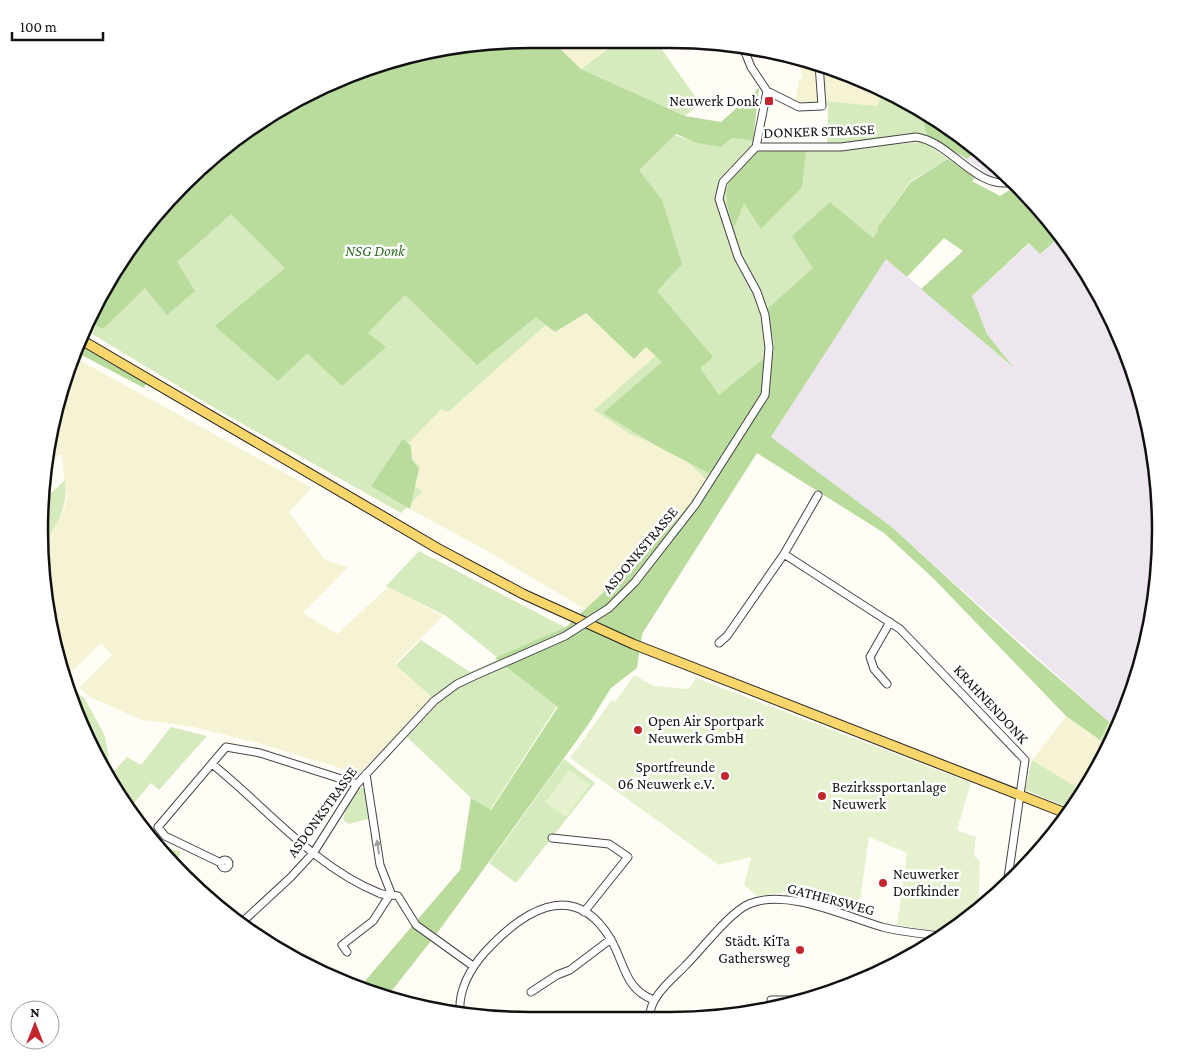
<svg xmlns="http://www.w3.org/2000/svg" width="1200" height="1060" font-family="'Crimson Pro',serif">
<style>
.industrial{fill:#eee6ef}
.farmland{fill:#f6f3d4}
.green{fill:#d5ebbd}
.forest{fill:#b9dc9c}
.pitch{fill:#e6f2cf}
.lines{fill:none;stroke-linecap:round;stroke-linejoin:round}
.minor-casing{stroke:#444;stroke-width:9}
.major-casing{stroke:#222;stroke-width:11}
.minor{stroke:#fff;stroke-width:7}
.major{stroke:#f9d66b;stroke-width:9}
.minor-bridge-casing{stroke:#444;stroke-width:9;stroke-linecap:butt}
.minor-bridge{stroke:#fff;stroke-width:7}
.oneway{fill:#a0a0a0}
.poi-dot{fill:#c4262e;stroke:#fff;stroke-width:2}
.labels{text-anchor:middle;stroke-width:5;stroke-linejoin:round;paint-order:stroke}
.poi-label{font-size:15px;fill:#111;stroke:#fff;text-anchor:end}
.street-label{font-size:15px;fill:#111;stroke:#fff}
.park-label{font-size:15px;font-style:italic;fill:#2f6b1f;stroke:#fff}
.rim{fill:none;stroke:#111;stroke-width:2.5}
</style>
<rect width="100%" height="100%" fill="#fffdf5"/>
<path class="industrial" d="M978,149l16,12 17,18 -18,-1 -26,-19z
M1062,235l49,78 33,90 16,95 -3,96 -22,94 -6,13 -20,21 -216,-194 -122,-91 115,-179 124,107 -23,-31 -15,-38 58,-53 10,11z"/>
<path class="farmland" d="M551,40l67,2 -37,27z
M797,58l61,18 26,13 -7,17 -51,-5 -23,3 -8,-2 4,-22 4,-2z
M145,288l391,29 19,15 31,-19 48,46 12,-12 17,15 50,113 -34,42 -40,43 -54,49 -98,-58 -77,-42 9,-40z
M72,356l240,132 -23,24 36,48 23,7 -45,46 34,21 51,-47 55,29 -48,48 37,34 -73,76 -101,-31 -64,-16 -52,-7 -52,-23 -11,-9 33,-33 -11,-12 -35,34 -3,-2 -7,-18 -16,-95 1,-12 23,-41 3,-13 -6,-43 -15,15 2,-34z
M1066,716l43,30 -13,29 -12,17 -52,-32z"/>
<path class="green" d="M618,42l40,2 42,59 -15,13 -104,-47z
M403,55l291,86 28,5 10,-8 21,3 -1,9c58,3 115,-4 173,-8l23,17 -37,22 -34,47 1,2 -19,30 -146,226 -24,-23 3,-3 -62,-26 -36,-24 65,-57 -77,-49 -33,18 -101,90 -7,-3 -39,41 18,17 -12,13 14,12 -21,21 -185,-104 -132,-80 56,-98 66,-71 106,-70z
M884,89l38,20 5,26c-34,0 -66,9 -100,9l1,-36 -2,-7 51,5z
M65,480c4,29 -10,45 -24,70l3,-50z
M419,551l147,77 -7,75 -69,107 -19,-12 -64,-61 31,-34 -42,-38 25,-25 49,32 29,-13 -53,-43 -60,-30z
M66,683l19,16 20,37 6,34h4l12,-13 14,8 30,-38 36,9 -48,54 -8,-7 -18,21 7,7 -6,6 -30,-42z
M1129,701l-20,45 -9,-6 9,-18z
M564,759l31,24 -79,100 -27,-20z
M1032,760l52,32 -12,17 -47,-19z
M360,788l7,1 5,29 -23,6 -6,-4 3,-11z
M163,841l5,7 13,4 -6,15 -18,-19z"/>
<path class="forest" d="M530,39l21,1 30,29 104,47 36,6 38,-34 -6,53 -21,-3 -11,9 -24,-4 -21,-9 -37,36 23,30 20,64 -25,27 56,66 -13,11 19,27 49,-40h6v-13l-8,-32 47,-42 -21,-32 38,-34 43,36 5,-8 -1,-2 34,-46 37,-23 27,19 -3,3 28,15 17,-11 43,46 2,4 -22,19 -11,-11 -57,53 15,38 26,33 -92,-78 42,-38 -19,-13 -37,39 -21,-18 -115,178 122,91 133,122 83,72 -9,18 -34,-24 -133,-138 -49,-45 -127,-80 -115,181 -5,34 -26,20 -23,37 -150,207 -52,66 -27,-10 101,-118 11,-72 20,12 67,-103 -63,-49 71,-31 81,-75 32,-35 33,-42 -55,-29 -54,-33 59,-51 -16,-15 -12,12 -48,-46 -31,19 -19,-15 -59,48 -72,-70 -37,38 18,14 -44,39 -35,-33 -29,28 -63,-55 70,-58 -54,-54 -54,48 18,29 -28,24 -22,-27 -42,41 -15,-8 52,-90 66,-71 106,-70 91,-35z
M921,111h4l53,38 -11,10 -40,-24z
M806,151l-4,36 -41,42 -17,-26 -10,25c-14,-39 -8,-46 17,-76z
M76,343l70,41 -2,4 -70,-37z
M403,439l8,7 1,14 7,9 -9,40 -39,-23z"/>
<path class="pitch" d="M634,675l20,11 35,3 7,-11 275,105 -14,47 19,7 -2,19 6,5 -2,51 -30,21 -51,-8 10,-72 -38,-16 -11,77 -71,-22 -30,4 -13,-11 7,-28 -32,8 -149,-107 42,-58 3,2z
M569,770l21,15 -24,32 -21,-15z"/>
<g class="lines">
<g class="minor-casing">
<path id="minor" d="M767,91l32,16 23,-1 -3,-42
M756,147h85l75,-10c36,5 59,54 98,45
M784,554l116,75 125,131 -18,125
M609,608l26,-26 60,-77 70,-110 4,-47 -4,-33 -8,-23 -19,-35 -19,-58 4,-17 33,-35 11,-56 -16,-24 -8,-20
M719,643l8,-7 57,-82 34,-59
M887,684l-13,-15 -4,-12 20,-35
M212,764c54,43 101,102 167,129 6,3 13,1 19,3l18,29 57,41
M552,838l57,6 19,13 -44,55
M221 864a4 4 0 1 1 8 0a4 4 0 1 1-8 0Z
M221,863l-56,-27 -7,-9 68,-80 34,6 97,31
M239,925l52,-48 23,-25 43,-68 77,-83 23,-17 17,-8 91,-40
M347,952l-5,-7 31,-24 18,-28 -11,-28 -14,-91
M531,992l26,-17 13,-5 41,-31
M771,1000h25
M460,1014c-2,-24 10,-45 25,-62 35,-38 87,-76 125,-14 15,25 14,51 44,62
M650,1020c-3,-22 23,-41 36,-55 16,-16 44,-53 63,-61 38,-16 95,12 133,23 20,5 40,7 60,9"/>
</g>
<g class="major-casing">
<path id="major" d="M78,338l359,210 86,46 110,50 435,170"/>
</g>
<use href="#minor" class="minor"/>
<use href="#major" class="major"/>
<g class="minor-bridge-casing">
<path id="minor-bridge" d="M565,636l44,-28"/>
</g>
<use href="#minor-bridge" class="minor-bridge"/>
</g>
<defs><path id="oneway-solid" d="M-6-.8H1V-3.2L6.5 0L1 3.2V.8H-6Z" transform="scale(1.25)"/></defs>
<use class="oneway" href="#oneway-solid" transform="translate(378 847) rotate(-98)"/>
<g class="poi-dot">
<rect x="764" y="96" width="10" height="10" rx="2.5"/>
<circle cx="638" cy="730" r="5"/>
<circle cx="725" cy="776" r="5"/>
<circle cx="822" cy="796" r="5"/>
<circle cx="883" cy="883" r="5"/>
<circle cx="800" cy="950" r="5"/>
</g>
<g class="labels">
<g class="poi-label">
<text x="759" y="106">Neuwerk Donk</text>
<text x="648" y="726" text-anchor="start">Open Air Sportpark<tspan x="648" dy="17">Neuwerk GmbH</tspan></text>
<text x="715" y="772">Sportfreunde<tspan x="715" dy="17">06 Neuwerk e.V.</tspan></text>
<text x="832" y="792" text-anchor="start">Bezirkssportanlage<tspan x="832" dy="17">Neuwerk</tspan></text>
<text x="893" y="879" text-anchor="start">Neuwerker<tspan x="893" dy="17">Dorfkinder</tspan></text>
<text x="790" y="946">Städt. KiTa<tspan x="790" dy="17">Gathersweg</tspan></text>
</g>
<g class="street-label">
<text transform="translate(819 131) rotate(-2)" y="5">DONKER STRASSE</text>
<text transform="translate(640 550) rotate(-50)" y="5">ASDONKSTRASSE</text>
<text transform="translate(991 704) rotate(47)" y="5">KRAHNENDONK</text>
<text transform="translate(322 812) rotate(-54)" y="5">ASDONKSTRASSE</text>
<text transform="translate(831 899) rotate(15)" y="5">GATHERSWEG</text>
</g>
<g class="park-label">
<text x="375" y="256">NSG Donk</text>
</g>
</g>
<path d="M0 0H1200V1060H0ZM530 48H670A482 482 0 0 1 1152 530V530A482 482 0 0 1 670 1012H530A482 482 0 0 1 48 530V530A482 482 0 0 1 530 48Z" fill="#fff" fill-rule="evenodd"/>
<path class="rim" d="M530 48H670A482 482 0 0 1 1152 530V530A482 482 0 0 1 670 1012H530A482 482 0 0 1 48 530V530A482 482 0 0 1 530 48Z"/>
<g transform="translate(35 1025)"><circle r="24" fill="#ffffff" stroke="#a0a0a0"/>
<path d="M0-4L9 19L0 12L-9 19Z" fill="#c4262e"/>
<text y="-8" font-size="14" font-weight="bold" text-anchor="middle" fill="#111111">N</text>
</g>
<path d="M12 32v8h91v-8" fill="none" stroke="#111111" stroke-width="2.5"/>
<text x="20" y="32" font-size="15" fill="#111111" stroke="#ffffff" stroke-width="4" paint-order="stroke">100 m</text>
</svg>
